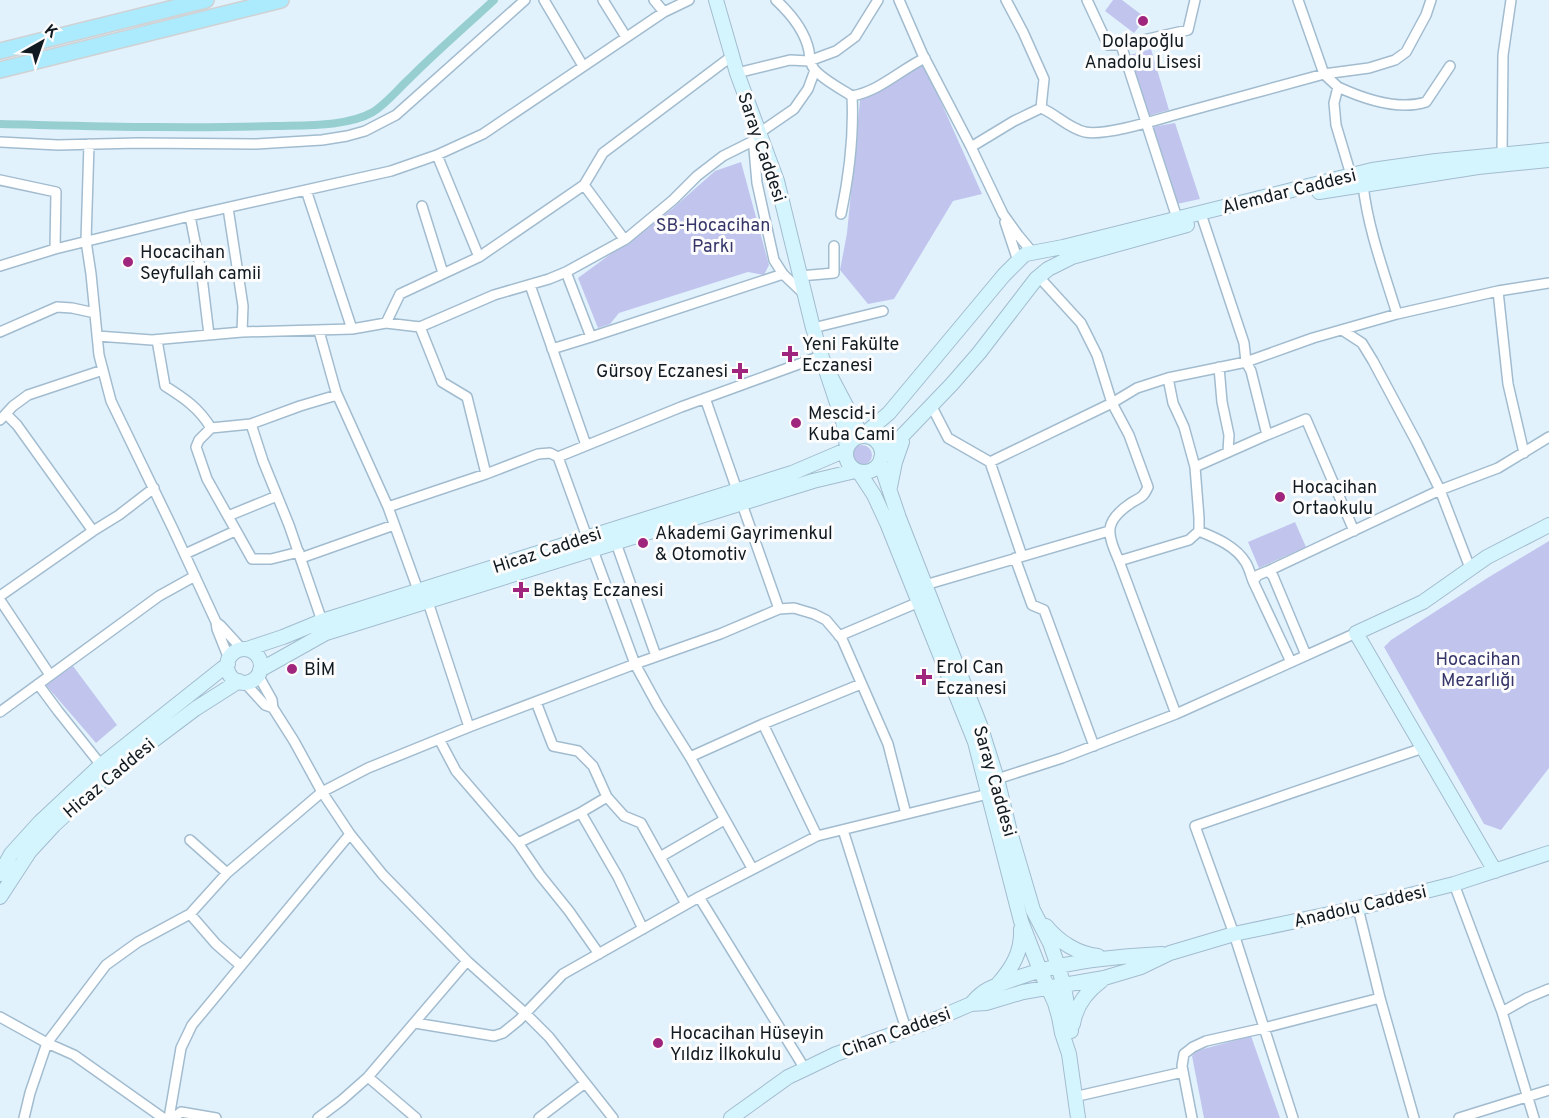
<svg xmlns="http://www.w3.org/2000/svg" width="1549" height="1118" font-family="Overpass,sans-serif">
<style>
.green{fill:#c1c5ee}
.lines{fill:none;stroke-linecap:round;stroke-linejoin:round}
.canal{stroke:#97cfd1;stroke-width:8}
.street-casing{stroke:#a2bccf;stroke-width:12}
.secondary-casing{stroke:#a2bccf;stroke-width:16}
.primary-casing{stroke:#cfd1d3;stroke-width:18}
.street{stroke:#fff;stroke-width:9}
.secondary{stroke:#d5f5fe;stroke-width:14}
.primary{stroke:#acebfe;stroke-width:15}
.poi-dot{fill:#a0267d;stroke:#fcfcfc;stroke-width:2}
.labels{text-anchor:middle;stroke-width:6;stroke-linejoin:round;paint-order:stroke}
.poi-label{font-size:18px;fill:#111a21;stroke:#fcfcfc;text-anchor:start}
.street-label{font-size:18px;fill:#111a21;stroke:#fcfcfc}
.park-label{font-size:18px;fill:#353569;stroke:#fcfcfc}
</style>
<rect width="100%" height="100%" fill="#e2f2fd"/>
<path class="green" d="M1113,0h9l24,18 -12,15 -29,-22z
M1151,49l18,61 -21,6 -18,-61z
M924,64l58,130 -29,7 -59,98 -26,5 -28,-34 7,-37 13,-133 42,-25z
M1175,123l25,76 -23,5 -25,-77z
M741,162l28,103 -5,10 -16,-3 -129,41 -9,11 -12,4 -20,-50 94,-69 43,-38z
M852 455a10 10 0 1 1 20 0a10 10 0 1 1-20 0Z
M1295,522l11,25 -47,21 -11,-26z
M1549,541v227l-48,62 -17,-6 -100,-177 7,-7 98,-63z
M73,666l44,59 -21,18 -51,-59z
M1251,1036l29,82h-76l-12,-62 4,-5z"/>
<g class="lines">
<path class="canal" d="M0,124c91,2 183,5 274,2 30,-1 73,1 99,-14 14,-9 25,-23 37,-34 27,-27 56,-52 84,-78"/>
<g class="street-casing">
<path id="street" d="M544,0l39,66
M603,0l23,37
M654,0l10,12
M776,0c14,13 29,31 33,51 1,7 0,11 5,18 8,10 27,20 38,27 28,-5 48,-26 73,-38
M899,0l23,53 49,94 32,67 15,21 15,18
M1006,0l17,32 21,47 -3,29
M1087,0l21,45h13l56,173
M1298,0l26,74 45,-6 26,-8 11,-8 20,-37 5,-15
M1121,45l67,-15 7,-30
M737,73l53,-13 19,1 27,-10 19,-14 23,-37
M1338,87c26,12 60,24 88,15l24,-36
M759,133l35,-24 14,-20 7,-19
M0,142l58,3 80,-2 118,1 66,-4 25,-4 18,-5 31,-16 129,-115
M89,144l-3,97 5,33 8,81 12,46 62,128 43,93 1,7 12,30
M971,147l43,-26 27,-13c15,6 27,20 44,24 20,4 68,-11 89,-17 50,-14 100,-27 150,-41l14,13 -4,16 2,22 15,50
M1502,154l1,-99 8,-55
M437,155l42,102
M0,180l56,12 -1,57
M584,185l40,54
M1363,185c5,44 21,87 34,129
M306,190l46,139
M422,206l21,67
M228,208l15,98 -1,26
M841,214c8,-38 13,-79 11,-118
M190,216l12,61 7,58
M1005,222l13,39
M0,266l55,-17 135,-33 201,-45 46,-16 46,-21 181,-122 25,-12
M800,276l34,-3v-27
M1039,277l42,46 16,32 15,48 17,32 19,52c-5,11 -7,10 -17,16 -28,19 -24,30 -12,58
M530,285l56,160
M1498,291l10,93 16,69
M386,323l14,-29 79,-37 105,-72 19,-32 129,-97
M420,327l22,55 25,15 19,77
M813,328l70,-17
M1342,330l20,13 11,18 44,82 23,47 30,78
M319,331l17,61 52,115 30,83
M0,332l57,-25 15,1 23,5
M97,336l55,4 90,-8 110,-3 34,-6 34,4 74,-32 55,-16 17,-7 60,-33 47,-39 24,-24 26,-20 38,-19 -7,12 3,34 17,77 9,14 21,20
M591,337l192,-63
M157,340l8,46c19,12 34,22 46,42l40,-4 49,-18 37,-11
M552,349l39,-12 -25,-65
M1219,367l3,35 7,33 -1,17
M1168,378l5,25 11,24 11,40
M705,398l32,92
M932,407l16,31 42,24 32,94
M6,414l11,11 76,106
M0,420l13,-14 15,-11 75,-25
M251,424l12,37 26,64 33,96
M211,428l-12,12 -3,7 11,32 45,80h19l28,-7
M1267,435l39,-16 48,112
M558,457l123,-50 140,-51
M990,462l122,-59 25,-15 31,-10 78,-16 67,-24 84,-24 101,-23 51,-8
M742,504l37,105
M388,507l98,-33 52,-20 12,-1 8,4 29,80
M228,516l49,-20
M1199,531c17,7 37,15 47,32 3,5 5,13 7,18
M616,543l40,113
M593,550l42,114 23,42 32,51 62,111
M185,554l50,-23
M301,558l93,-33
M1015,558l17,47 12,5 50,136
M1268,571l172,-81 58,-22 51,-31
M925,585l184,-54
M0,596l93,-65 26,-16 35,-27
M0,600l50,75
M428,602l41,125
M216,622l5,4 21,23
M839,636l80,-34
M1291,662l-38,-81 5,-6 10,-4 5,5 33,79
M244,682l21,23 8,3 -1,-8 -14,-25
M38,684l20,27 43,54
M536,702l17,44 25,5 15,15 14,31 17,19 17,7 45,81
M273,708l21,33 28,51 28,42 33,41 84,86 58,52 24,24 64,81
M0,712l159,-116 36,-20
M1176,714l-57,-153 70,-21 10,-9v-13l-4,-51 72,-32 -16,-64 -5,-9 -2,-19 -41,-123
M763,724l54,112
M439,739l17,32 62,72 22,32 29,36 30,43
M690,757l73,-33 98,-40
M994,780l68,-22 114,-44 180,-81
M581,813l37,64 25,52
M843,830l63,199
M190,840l37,33
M518,843l62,-30 27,-16
M660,857l64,-37
M1454,884l48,128 32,106
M699,897l106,172
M1358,908l22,90 34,120
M190,914l26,30 24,21
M1502,1012l25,-14 22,-9
M0,1017l47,26 27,12 89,63
M415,1023l79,13 9,-3 16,-13 44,-46 136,-77 118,-61 175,-43
M368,1077l48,41
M1074,1097l109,-25
M24,1118l6,-25 17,-50 59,-78 32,-23 52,-28 37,-41 95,-81 46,-24 101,-41 166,-63 85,-30 59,-25 15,-1 20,6 12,6 16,19 46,105 18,70
M169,1118l12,-70 11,-23 158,-191
M173,1118l8,-6 35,6
M318,1118l24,-18 26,-23 99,-116
M539,1118l46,-35
M1192,1118l-10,-52 2,-12 9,-7 13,-6 58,-13 116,-30
M1293,1118l-59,-184 -39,-108 228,-78
M1459,1118l90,-28"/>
</g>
<g class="secondary-casing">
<path id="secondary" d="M716,0l21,73 40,108 36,147 11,36
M1319,192l159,-25 71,-7
M846 454a18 18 0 1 1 36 0a18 18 0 1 1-36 0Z
M862,436l27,-23 115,-138 19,-19 3,-2 37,-7 309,-77 64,-9 113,-11
M847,447l-4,-26 -19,-57 38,72
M881,458l71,-74 27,-31 57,-74 12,-10 24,-12 115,-32
M880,462l19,56 81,207 17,54 13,53 23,78 17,33 8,23 6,20 7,45
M859,472l15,23 13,28 88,219 46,179 19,49 15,33 4,14 3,16 7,21 9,64
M890,487l5,-25 7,-20
M247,649l36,-12 39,-16 470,-148 54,-23
M227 666a17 17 0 1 1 34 0a17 17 0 1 1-34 0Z
M260,670l66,-37 487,-152 42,-10
M1495,871l-139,-238 67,-31 64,-45 62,-32
M0,874l11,-20 29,-32 61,-57 127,-101
M0,897l30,-46 24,-26 56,-52 85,-64 44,-28
M1046,926c13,16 32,28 52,30
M998,984c15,-17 24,-33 23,-55
M971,1004c3,-3 6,-7 10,-10 7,-6 17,-9 25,-12 50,-20 103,-25 156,-28
M1073,1024c3,-19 13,-32 28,-43
M731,1118l57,-41 17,-8 31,-15 100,-35 35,-15 15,-1 37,-11 81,-14 37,-11 29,-14 64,-19 124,-26 96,-24 95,-31"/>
</g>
<g class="primary-casing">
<path id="primary" d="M0,51l206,-51
M0,70l281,-70"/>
</g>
<use href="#street" class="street"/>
<use href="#secondary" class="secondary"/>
<use href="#primary" class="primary"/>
</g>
<g class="poi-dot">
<circle cx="1143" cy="21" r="6"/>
<circle cx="128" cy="262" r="6"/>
<path d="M787 345h6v6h6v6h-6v6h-6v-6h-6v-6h6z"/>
<path d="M737 362h6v6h6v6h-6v6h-6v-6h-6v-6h6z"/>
<circle cx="796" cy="423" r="6"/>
<circle cx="1280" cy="497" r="6"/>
<circle cx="643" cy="543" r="6"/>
<path d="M518 581h6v6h6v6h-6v6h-6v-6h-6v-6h6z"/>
<circle cx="292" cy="669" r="6"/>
<path d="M921 668h6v6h6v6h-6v6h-6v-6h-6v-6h6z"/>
<circle cx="658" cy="1043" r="6"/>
</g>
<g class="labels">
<g class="poi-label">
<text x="1143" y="47" text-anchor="middle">Dolapoğlu<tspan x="1143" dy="21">Anadolu Lisesi</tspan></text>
<text x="140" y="258">Hocacihan<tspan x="140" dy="21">Seyfullah camii</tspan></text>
<text x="802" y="350">Yeni Fakülte<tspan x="802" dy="21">Eczanesi</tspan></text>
<text x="728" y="377" text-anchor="end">Gürsoy Eczanesi</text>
<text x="808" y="419">Mescid-i<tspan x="808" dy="21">Kuba Cami</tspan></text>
<text x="1292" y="493">Hocacihan<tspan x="1292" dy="21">Ortaokulu</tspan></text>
<text x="655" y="539">Akademi Gayrimenkul<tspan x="655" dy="21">&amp; Otomotiv</tspan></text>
<text x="533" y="596">Bektaş Eczanesi</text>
<text x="936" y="673">Erol Can<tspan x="936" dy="21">Eczanesi</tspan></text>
<text x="304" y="675">BİM</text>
<text x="670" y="1039">Hocacihan Hüseyin<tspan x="670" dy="21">Yıldız İlkokulu</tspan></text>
</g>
<g class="street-label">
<text transform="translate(762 147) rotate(71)" y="6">Saray Caddesi</text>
<text transform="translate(1289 191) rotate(-14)" y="6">Alemdar Caddesi</text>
<text transform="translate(547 550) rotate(-18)" y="6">Hicaz Caddesi</text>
<text transform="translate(109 778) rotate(-40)" y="6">Hicaz Caddesi</text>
<text transform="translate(995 781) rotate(74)" y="6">Saray Caddesi</text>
<text transform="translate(1360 906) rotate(-13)" y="6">Anadolu Caddesi</text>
<text transform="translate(896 1032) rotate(-20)" y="6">Cihan Caddesi</text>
</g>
<g class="park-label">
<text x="713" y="231">SB-Hocacihan<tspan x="713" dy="21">Parkı</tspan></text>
<text x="1478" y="665">Hocacihan<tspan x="1478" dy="21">Mezarlığı</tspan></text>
</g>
</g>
<g transform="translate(42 42) rotate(40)" stroke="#fcfcfc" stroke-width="4.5" paint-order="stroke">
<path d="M0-4.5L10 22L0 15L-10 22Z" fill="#111a21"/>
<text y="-9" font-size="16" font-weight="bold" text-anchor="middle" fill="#111a21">K</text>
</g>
</svg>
